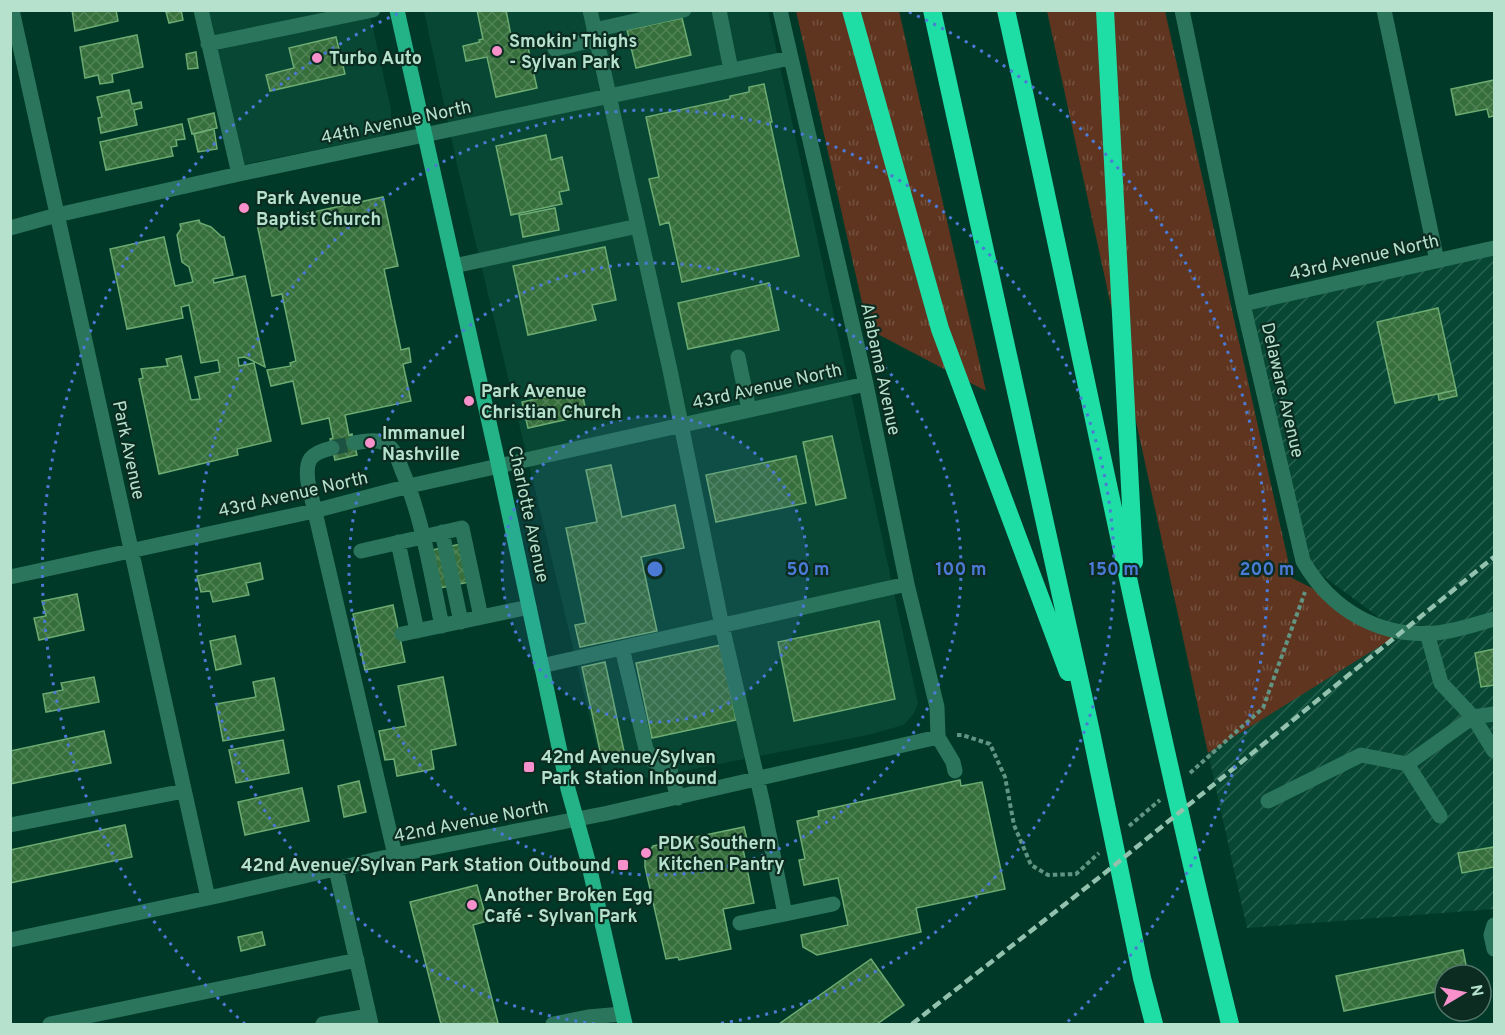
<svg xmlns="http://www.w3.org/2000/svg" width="1505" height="1035" font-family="Overpass,sans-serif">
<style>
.built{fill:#074734}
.industrial{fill:url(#industrial-furrows)}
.grass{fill:url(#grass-tufts)}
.building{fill:url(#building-cross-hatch);stroke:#6cab71;stroke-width:1.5}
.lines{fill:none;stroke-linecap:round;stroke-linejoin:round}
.minor-tunnel{stroke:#1b5241;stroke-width:15;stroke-dasharray:15 8;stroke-linecap:butt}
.path{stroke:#629482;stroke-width:4;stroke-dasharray:4.5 3;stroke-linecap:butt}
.minor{stroke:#2a755b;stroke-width:15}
.major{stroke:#23b387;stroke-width:15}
.highway{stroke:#1edda5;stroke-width:18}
.rail{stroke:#92c1ad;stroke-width:4.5;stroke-dasharray:9 4.5;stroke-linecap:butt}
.ring{fill:none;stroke:#4b7ad5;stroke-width:3;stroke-dasharray:3 6}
.poi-dot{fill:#f890cb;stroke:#0d2c21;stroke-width:2}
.labels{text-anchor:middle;stroke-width:4.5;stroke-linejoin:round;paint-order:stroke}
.poi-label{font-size:18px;font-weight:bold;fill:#b5e1cd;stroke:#0d2c21;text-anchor:start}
.street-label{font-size:18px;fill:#b5e1cd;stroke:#0d2c21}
.centre{fill:#4b7ad5;stroke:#0d2c21;stroke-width:3}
.ring-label{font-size:18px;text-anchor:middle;font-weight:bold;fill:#4b7ad5;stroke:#0d2c21;stroke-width:4.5;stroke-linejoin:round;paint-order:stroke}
</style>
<defs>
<pattern id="industrial-furrows" width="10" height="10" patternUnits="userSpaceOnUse" patternTransform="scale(1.5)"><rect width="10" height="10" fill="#074734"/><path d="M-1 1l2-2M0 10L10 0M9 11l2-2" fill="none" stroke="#296150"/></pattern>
<pattern id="grass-tufts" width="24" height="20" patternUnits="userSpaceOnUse" patternTransform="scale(1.5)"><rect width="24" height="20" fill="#5f3520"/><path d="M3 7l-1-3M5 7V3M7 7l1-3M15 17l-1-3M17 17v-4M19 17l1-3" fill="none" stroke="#74523f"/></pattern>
<pattern id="building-cross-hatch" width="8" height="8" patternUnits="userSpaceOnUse" patternTransform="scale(1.5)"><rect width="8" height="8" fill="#366f3c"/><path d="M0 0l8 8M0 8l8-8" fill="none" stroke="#518357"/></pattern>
</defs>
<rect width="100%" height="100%" fill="#003928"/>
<path class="built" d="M207,11h162l22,98v16l-8,11 -141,29z
M424,11h344l150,692 -4,10 -10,12 -36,10 -252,49 -13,-11 -145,-604z"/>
<path class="industrial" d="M1494,247v662l-247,19 -39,-175 192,-120 -97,-72 -60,-257z"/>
<path class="grass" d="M796,11h103l87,380 -118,-62z
M1047,11h118l127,567 109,55 -193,120z"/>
<path class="building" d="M72,10h44l2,11 -43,10z
M181,10l2,10 -14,3 -3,-11z
M477,10h29l6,31 14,-3 11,50 -41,9 -9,-40 -21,4 -3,-15 17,-4 -1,-2 4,-1z
M682,18l9,37 -55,13 -9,-38z
M137,35l6,32 -31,7 1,8 -13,2 -2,-9 -13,3 -5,-31z
M336,37l9,37 -75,17 -4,-16 28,-7 -5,-20z
M196,52l2,16 -10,1 -2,-15z
M1494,80v36l-5,1 -2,-8 -31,6 -5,-26z
M764,84l8,38h-2l29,134 -117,26 -13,-60 -9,3 -11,-46 10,-2 -13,-60 84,-18v-3l19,-4v-5z
M129,90l3,14 9,-2 1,6 -8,2 3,15 -36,8 -3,-15 4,-1 -5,-20z
M214,113l3,15 -25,6 -4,-15z
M182,124l3,15 -9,1 1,6 -6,1 2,9 -67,14 -6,-28z
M214,129l3,20 -19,3 -4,-18z
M546,135l5,25 11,-3 7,33 -10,2 3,12 -51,11 -15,-69z
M383,197l15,69 -14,3 17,81 8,-2 2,14 -8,2 8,37 -66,14 4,20 3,-1 5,21 -22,5 -5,-21 3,-1 -4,-20 -27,6 -9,-43 -22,5 -4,-16 24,-4 -1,-3 6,-2 -14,-67 -10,2 -15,-72z
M555,208l4,22 -36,7 -4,-22z
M199,220l1,3 11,4 11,10h2l9,38 -20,4 1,4 31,-7 20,91 -20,-10 -7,1 1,8 15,-3 17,78 -34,8 1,6 -79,19 -20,-95 4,-1 -2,-9 27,-3 -2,-7 15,-3 10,44 9,-1 -5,-22 25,-5 -2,-12 -17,3 -12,-58 -8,2 2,11 -56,11 -17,-80 54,-12 11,49 18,-4 -4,-15 -7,-5 -5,-27 4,-6 -1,-5z
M605,247l11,53 -24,5 4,15 -68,15 -15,-69z
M769,283l10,47 -91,19 -10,-46z
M1438,308l18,82 -61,13 -18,-81z
M581,389l6,26 -59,13 -6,-26z
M1456,390l1,6 -18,4 -1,-6z
M832,436l14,62 -30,7 -13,-63z
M796,456l10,47 -90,19 -10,-47z
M611,465l11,52 53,-12 9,43 -43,9 16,74 -77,16 -5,-22 11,-2 -20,-95 31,-6 -11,-52z
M471,542l8,38 -49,10 -8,-38z
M260,563l3,16 -17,4 3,12 -36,7 -3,-11 -9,1 -4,-16z
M77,594l7,36 -45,10 -5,-22 12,-2 -4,-15z
M393,605l12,57 -40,8 -12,-56z
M879,621l16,78 -101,22 -16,-79z
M235,636l6,28 -25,6 -6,-29z
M721,645l15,75 -84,18 -16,-75z
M1494,649v36l-13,2 -6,-34z
M605,662l20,94 -23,4 -20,-93z
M94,677l5,25 -53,10 -3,-18 20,-4 -2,-7z
M443,677l13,68 -25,5 3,19 -37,7 -3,-17 -9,1 -6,-29 27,-5 -8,-40z
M274,678l10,52 -61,11 -7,-37 40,-7 -3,-15z
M104,731l7,32 -101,21v-33z
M283,740l6,33 -53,10 -7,-33z
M960,780l1,6 21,-4 23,107 -89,19 5,24 -104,23 -14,-8 -2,-12 47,-10 -10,-47 -34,7 -5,-25 6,-1 -8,-38 22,-5 -1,-5z
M359,781l7,31 -22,5 -6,-31z
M302,788l7,33 -64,14 -7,-33z
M125,825l7,32 -122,26v-33z
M744,827l5,21 -6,1 11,54 -31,6 8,40 -52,11 -1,-3 -12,2 -21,-92v-10l8,-11z
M1494,847v20l-32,6 -4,-20z
M477,885l10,36 -14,4 25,98 -57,1 -31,-122z
M262,932l3,13 -24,6 -3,-14z
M1463,950l5,25h-23v15l-101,21 -8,-35z
M871,959l33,46 -27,19h-98z"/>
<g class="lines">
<path class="minor-tunnel" d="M332,448l22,-5"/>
<path class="path" d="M957,735h5l28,9 15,33 9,48 17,40 17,10 28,-1 23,-21
M1190,773l73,-65 42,-116
M1129,826l31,-26"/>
<path class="minor" d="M12,10l196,888
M201,10l38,164
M590,10l80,360 52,256 41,178 22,110 -45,9
M719,10l12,60
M780,10l86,374 41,200 30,123 1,30 15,25 2,9
M1182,10l61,294 60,257c28,49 77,77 133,72 20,-2 40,-9 58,-14
M1384,10l53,251
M594,30l90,-20
M208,44l165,-34
M555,49l42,-10
M10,228l47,-13 182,-41 551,-116
M454,266l184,-40
M1243,304l251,-56
M738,357l11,53
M354,443c12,-2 26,-5 35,3 7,6 10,16 13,24 21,50 29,104 40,156
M332,448c-22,5 -27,12 -24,34l87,373
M442,532l19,90
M398,542l19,89
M361,551l101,-23 19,89
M10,577l304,-66 95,-25 457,-102
M1427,633l14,50 32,34 21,34
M402,634l127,-27
M622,648l24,101 7,12 17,9 8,28
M541,666l366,-82
M1268,801l93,-46 46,9
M1440,816l-33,-52 66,-47 21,-3
M10,825l174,-34
M336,869l35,155
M785,914l48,-10
M1494,925l-3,10 3,14
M10,940l212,-45 173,-40 213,-42 330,-76
M50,1024l307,-64
M323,1024l46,-8
M553,1024l35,-7 34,-3"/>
<path class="major" d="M397,10l102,457 69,322 19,68 38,167"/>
<path class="highway" d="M851,10l89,319 128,343
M932,10l159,722 51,246 12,46
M1006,10c75,338 141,678 224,1014
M1105,10l29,552"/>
<path class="rail" d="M912,1024l189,-148 393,-319"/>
</g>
<circle cx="655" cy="569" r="153" fill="#4b7ad5" fill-opacity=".12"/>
<g class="ring">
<circle cx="655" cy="569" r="153"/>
<circle cx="655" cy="569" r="306"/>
<path d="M595 1024A459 459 0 1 1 715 1024"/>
<path d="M245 1024A612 612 0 0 1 401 12M909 12A612 612 0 0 1 1065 1024"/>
</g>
<g class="poi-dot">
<circle cx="497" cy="51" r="6"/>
<circle cx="317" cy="58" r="6"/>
<circle cx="244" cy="208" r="6"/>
<circle cx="469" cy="401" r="6"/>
<circle cx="370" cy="443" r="6"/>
<rect x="523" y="761" width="12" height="12" rx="3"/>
<circle cx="646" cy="853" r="6"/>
<rect x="617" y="859" width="12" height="12" rx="3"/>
<circle cx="472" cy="905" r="6"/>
</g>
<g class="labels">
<g class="poi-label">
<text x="509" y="47">Smokin' Thighs<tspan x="509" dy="21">- Sylvan Park</tspan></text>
<text x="329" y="64">Turbo Auto</text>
<text x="256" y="204">Park Avenue<tspan x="256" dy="21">Baptist Church</tspan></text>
<text x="481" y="397">Park Avenue<tspan x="481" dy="21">Christian Church</tspan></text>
<text x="382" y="439">Immanuel<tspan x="382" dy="21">Nashville</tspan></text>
<text x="541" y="763">42nd Avenue/Sylvan<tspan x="541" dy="21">Park Station Inbound</tspan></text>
<text x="658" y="849">PDK Southern<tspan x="658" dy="21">Kitchen Pantry</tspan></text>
<text x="611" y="871" text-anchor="end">42nd Avenue/Sylvan Park Station Outbound</text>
<text x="484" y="901">Another Broken Egg<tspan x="484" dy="21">Café - Sylvan Park</tspan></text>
</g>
<g class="street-label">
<text transform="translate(396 122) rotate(-12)" y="6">44th Avenue North</text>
<text transform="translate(1364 257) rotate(-13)" y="6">43rd Avenue North</text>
<text transform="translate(881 369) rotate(78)" y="6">Alabama Avenue</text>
<text transform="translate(767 386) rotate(-13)" y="6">43rd Avenue North</text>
<text transform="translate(1283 390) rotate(77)" y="6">Delaware Avenue</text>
<text transform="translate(129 450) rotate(78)" y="6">Park Avenue</text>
<text transform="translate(293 494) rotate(-13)" y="6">43rd Avenue North</text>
<text transform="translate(529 514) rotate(78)" y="6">Charlotte Avenue</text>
<text transform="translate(471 821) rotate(-11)" y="6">42nd Avenue North</text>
</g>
</g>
<circle cx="655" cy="569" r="9" class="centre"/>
<g class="ring-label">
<text x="808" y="575">50 m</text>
<text x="961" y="575">100 m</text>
<text x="1114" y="575">150 m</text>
<text x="1267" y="575">200 m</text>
</g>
<rect width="1505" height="1035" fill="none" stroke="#b5e1cd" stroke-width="24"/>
<g transform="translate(1463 993) rotate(80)"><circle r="28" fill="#0d2c21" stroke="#507466" stroke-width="1.5"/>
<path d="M0-4.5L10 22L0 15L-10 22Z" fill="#f890cb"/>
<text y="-9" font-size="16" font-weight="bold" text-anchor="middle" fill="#b5e1cd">N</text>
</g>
</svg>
